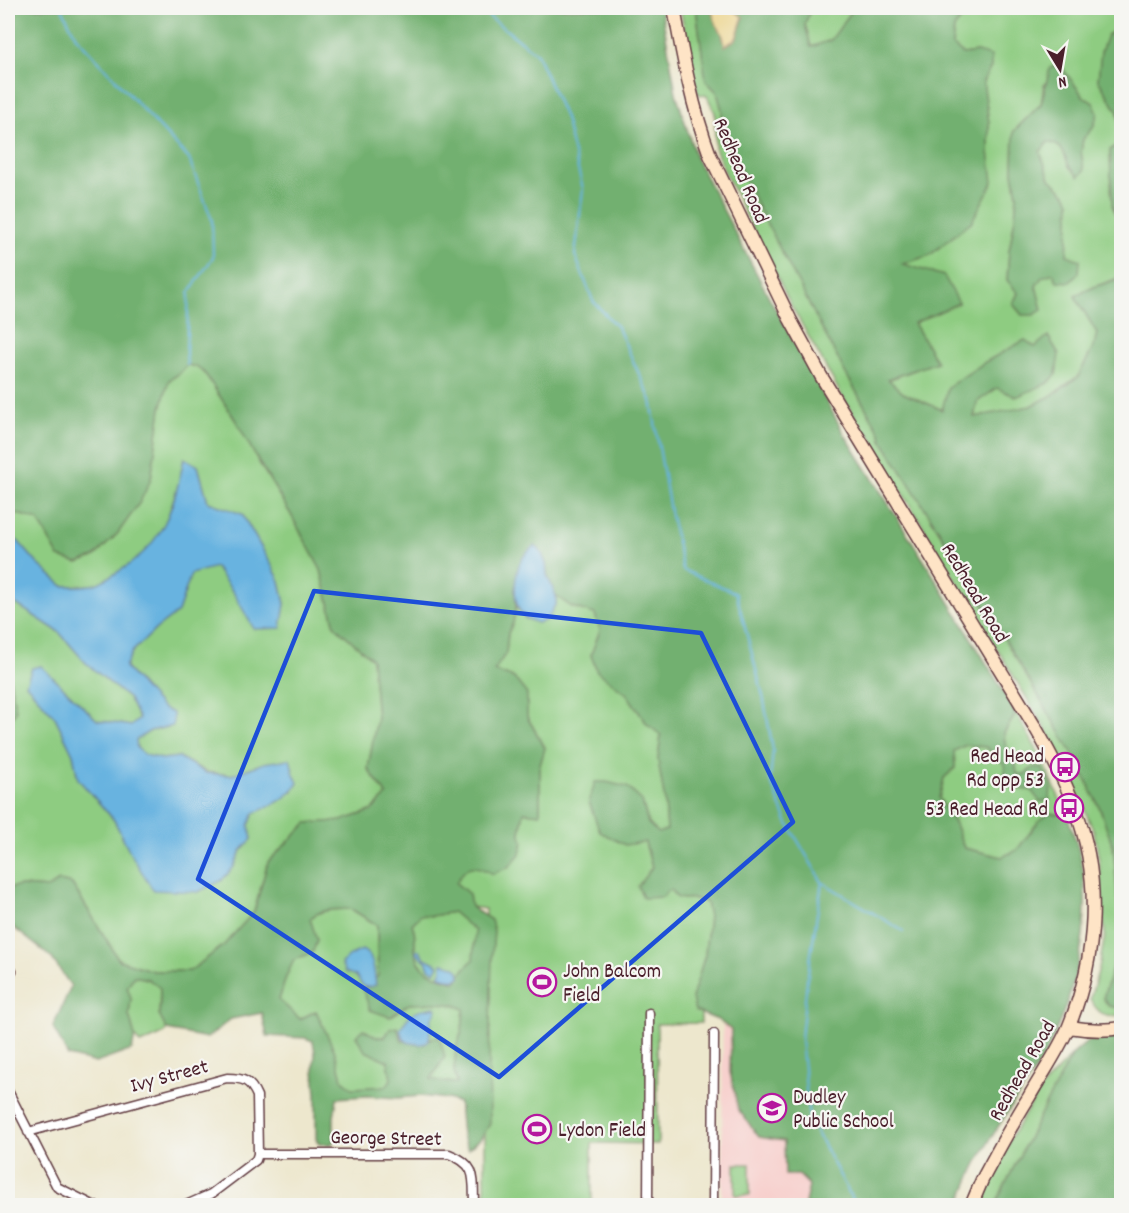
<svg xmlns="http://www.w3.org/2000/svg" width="1129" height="1213" font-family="Dekko,sans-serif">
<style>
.built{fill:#f7d0cd}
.green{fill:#8ecc81;stroke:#6c7656;stroke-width:1.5;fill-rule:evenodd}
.forest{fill:#72b06f;stroke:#5e684d;stroke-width:1.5;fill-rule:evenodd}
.sand{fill:#eeda9e;stroke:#9c7c64;stroke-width:1.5}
.water{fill:#67b3e0;stroke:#586986;stroke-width:1.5}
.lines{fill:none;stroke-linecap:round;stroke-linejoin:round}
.stream{stroke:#67b3e0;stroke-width:2}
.street-casing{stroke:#623d43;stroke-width:11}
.secondary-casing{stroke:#623d43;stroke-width:15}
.street{stroke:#fff;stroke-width:8}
.secondary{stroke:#fee4c6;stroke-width:12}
.marked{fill:none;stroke:#1d4ed8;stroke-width:4.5;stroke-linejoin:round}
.labels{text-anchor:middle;stroke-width:4.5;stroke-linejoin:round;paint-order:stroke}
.street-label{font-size:21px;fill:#4a1f2b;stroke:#f6f6f2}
.poi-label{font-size:21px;fill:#4a1f2b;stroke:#f6f6f2;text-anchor:start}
</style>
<rect width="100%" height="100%" fill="#f6f6f2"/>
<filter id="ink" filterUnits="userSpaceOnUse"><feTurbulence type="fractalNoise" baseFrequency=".0167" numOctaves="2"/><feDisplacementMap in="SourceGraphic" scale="12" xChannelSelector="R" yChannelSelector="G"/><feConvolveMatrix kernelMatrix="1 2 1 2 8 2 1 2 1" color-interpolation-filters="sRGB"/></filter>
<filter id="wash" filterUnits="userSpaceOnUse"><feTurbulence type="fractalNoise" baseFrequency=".008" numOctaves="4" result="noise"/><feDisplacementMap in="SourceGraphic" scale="24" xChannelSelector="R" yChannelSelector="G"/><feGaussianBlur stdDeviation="1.35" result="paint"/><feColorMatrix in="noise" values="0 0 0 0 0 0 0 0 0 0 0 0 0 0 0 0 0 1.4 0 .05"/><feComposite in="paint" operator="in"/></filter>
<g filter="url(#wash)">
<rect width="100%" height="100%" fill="#ede7cd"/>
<path class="built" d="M723,1010l98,195 -99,1z"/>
<path class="green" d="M8,8h8l-8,47z
M680,8h16l10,73 11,11 5,18 1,21 34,74 89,169 35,60 2,7 78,125 115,193 23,48 14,39 9,91 -1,5 -18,56 6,8 12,2v7c-17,3 -23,-2 -31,-16l9,-31 6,-33 -6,-76 -5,-27 -26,-61 -22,-41 -123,-204 -48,-76 -5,-16 -5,-1 -23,-37 -50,-89 -66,-132 -11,-27v-35l-8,-17 -9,-2z
M811,8h43l-23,33 -20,6 -6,-23z
M970,8h151v20l-14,7 -9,44 20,33 3,30 -11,8 2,55 9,21v45l-3,7 -24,9 -19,9 22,37 -3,13 -16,30 -29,21 -18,9 -57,12 3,-16 20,-14 38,-41 -48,14 -39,26 -5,23 -40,-17 -15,-13 48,-18 -22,-39 45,-20 -57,-39 28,-9 42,-34 17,-70v-28l-6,-42 8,-14 -14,-15 -14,2 -11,-9 2,-17zM1059,64l24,32 10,7v25l-10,11 -2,13 3,18 -14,-2c-5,-14 -6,-22 -22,-26l-8,10 10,27 16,15 4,8 -3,53 -14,18 -11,4 -6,9 6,24 -20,5 -9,-11 5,-11 -11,-13 2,-29 6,-33 2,-23 -4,-23 1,-41 27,-27 3,-19z
M187,365l11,2 8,8 30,46 24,43 30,49 31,57 14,56 37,33 5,58 -9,52 19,26 -16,16 -30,10 -34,3 -39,38 -14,50 -30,33 -34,26h-37l-34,-11 -47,-76 -13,-3 -11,7 -26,-2 -14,2v-165l8,-13 -8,-40v-74l5,6 46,30 27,31 43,36 10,20 -8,7 -34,-6 -56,-54 -15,18 29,33 18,37 5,25 36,41 18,36 101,12 8,-17 11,-12 -3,-14 5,-12 20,-9 19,-13 -29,-28 -33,12 -25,-3 -27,-15 -17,2 -18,-4 -7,-7 -2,-8 15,-9 22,-5 -10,-18 -37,-41 7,-15 25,-24 21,-16 13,-38 24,-8 18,26 47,36 5,-24 -5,-23 -9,-17 -29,-50 -34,-12 -10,-36 -13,-7 -6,24 -14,42 -14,21 -25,22 -31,17 -32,1 -26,-23 -19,-22 -10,-5v-25l30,9 21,37h35l24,-24 21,-31 12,-23 10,-71 8,-28 10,-6z
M556,596l16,11 23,7 5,16 -9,25 6,16 30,23 20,30 14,11 -3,25 7,42 2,28 -9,3 -10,-10 -6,-22 3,41 7,26 -13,18 28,5 4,-1c8,13 12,7 24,9 4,1 7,2 11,3l3,14 -4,39 -4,13v55l-44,1 1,120 -66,-1v62h-107v-296l-14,-2 -15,-24c11,-20 17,-20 37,-9l30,-32 -3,-9 4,-22 16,3v-49l5,-18 -18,-30 -1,-23 -12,-16 -21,-7 13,-18 2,-20 5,-10 3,-17 10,13 21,1 9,-17z
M1014,709l28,50 25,56 -18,-2 -10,8 -22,29 -15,7 -38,-9 -9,-24 -16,-26 5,-20 11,-10 -1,-17 12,-6 20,2 19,18v15l9,9 20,-22 -9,7 -8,1 -2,-15 -10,-16 -1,-11 10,-16z
M351,909l26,16v23l1,28 12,41 19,-13 29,-1 17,2 9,4 -2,22 -6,17 -2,23 4,12 -16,-1 -11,-3 -9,-38h-21l-11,-12 -5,8h-9l-11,14 23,10 3,18 -4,7 -35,3 -10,-10 -7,-27 -19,-41 -16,8 -21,-19 7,-23 8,-18 18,-7 5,-12 -7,-21c10,-11 27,-9 41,-10z
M453,912l22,19 -1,29 -10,9 -8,13c-19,-5 -40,-11 -41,-34 -1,-12 2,-11 -3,-24l9,-10 11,2z
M134,976l14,3 12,8 -1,28 8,15 -6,5 -21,9 -5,-7 -6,-22 2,-17 -4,-11z
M1073,1054l-29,53 -49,98 -19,1 8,-25 57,-93z
M735,1164h15v31h-15z"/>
<path class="forest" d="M16,8h503l4,1 1,-1h137l15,85 20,65 73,139 76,138 85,135 84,139v8l-10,16 1,11 10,16 2,14h8l9,-7 8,1 9,17 -1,15 -10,2 -9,-12 -17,-1 -9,-9v-15l-19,-18 -20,-2 -12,6 1,17 -11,10 -5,20 16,26 9,24 38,9 15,-7 22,-29 10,-8 18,2c7,20 15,41 17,62 5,53 -8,108 -29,156 -4,8 -7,17 -12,25 -29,48 -67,93 -83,147h-154l-1,-2 4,-18 -10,-10h-14l-1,-34 -25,-4 -21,-28 -8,-37 1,-42 -13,-10 -23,-9 -3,-13 13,-43 4,-39 -3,-14c-4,-1 -7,-2 -11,-3 -13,-2 -16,4 -24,-9l-4,1 -4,6 -20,1 -5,-12 14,-19 -7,-25 -20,3 -25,-13 -11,-30 6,-20h11l21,5 15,14 6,22 10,10 9,-3 -2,-28 -7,-42 3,-25 -14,-11 -20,-30 -30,-23 -6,-16 9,-25 -5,-16 -23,-7 -16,-11 -9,-21 -1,-11 -7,-15 -24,40 1,17 -3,17 -5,10 -2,20 -12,18 20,7 13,16v23l18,31 -5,17v49l-16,-2 -4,20 3,10 -3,12 -11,13 -16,7c-20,-11 -26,-11 -37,9l13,11 2,13 20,13 3,11 -2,25 -3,106 1,62 -9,14 -13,11 -6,-14 -3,-32 -11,-4 -28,-3 -22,2 -31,-2 -30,2 -3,19v23l-2,4h-13l-3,-5v-44l-2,-26 1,-16 -2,-12 -8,-3 -38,-2 -5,-23 -31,6 -24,19 -40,-8 -8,-15 1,-14v-13l-12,-9 -14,-3 -7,11 4,11 -2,17 6,22 -3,13 -36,13 -28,-7 -15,-29 18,-41 -20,-29 -37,-29 -6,-2v-38l14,-2 26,2 11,-7 13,3 47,76 34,11h37l34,-26 30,-33 14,-50 39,-39 34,-2 30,-10 16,-16 -19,-26 9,-52 -5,-58 -37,-33 -14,-56 -31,-57 -30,-49 -24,-43 -30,-46 -8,-8 -11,-2 -8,9 -10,6 -8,28 -10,71 -11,23 -22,31 -24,24 -16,6 -19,-6 -21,-37 -30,-9v-456zM351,909l26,16 1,51 -15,14 7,20 20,7 19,-13 29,-1 17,2 9,4 -2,22 -6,17 -2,23 3,12 -15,-1 -11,-3 14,-22 -6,-21 -17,5h-20l-5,-14 -7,2 -5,8h-9l-13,-8 -7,7 9,15 23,10 3,18 -4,7 -35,2 -10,-9 -7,-27 -19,-41 -16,8 -21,-19 7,-23 8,-17 19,-8 4,-12 -7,-21c10,-11 27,-9 41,-10zM453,912l22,19 -2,29 -9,9 -8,13c-19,-5 -40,-11 -41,-34 -1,-12 2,-11 -3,-24l9,-9 11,1z
M696,8h15l5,16 6,9 2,8 12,-2 7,-21 -12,-10h80l-6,16 6,23 20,-7 23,-32h116l-16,20 -2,17 11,9 14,-2 14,4v11l-8,14 6,42v28l4,31 -21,39 -42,34 -27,9 41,12 15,27 -45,20 23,39 -49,17 15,14 39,17 6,-23 39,-26 38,-21 10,7 13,-11 11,18 -3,21 -8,8 -32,14 -19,-9 -20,14 -3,15 57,-11 18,-9 29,-20 16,-31 3,-13 -22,-37 19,-9 24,-8 3,-8v666l-8,-91 -14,-40 -23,-47 -115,-193 -79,-126 -1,-6 -35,-60 -89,-169 -34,-74 -1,-21 -5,-18 -11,-11z
M1121,28v104l-3,-20 -20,-32 3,-28 6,-17z
M1059,64l24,32 10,7 5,10 -5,15 -10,11 -2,13 3,18 -5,7c-3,-4 -7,-7 -10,-11 -6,-14 -5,-20 -21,-24l-8,10 10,27 16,15 4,8 -3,53 13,5 -1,13 -9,9 -13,-1 -4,-8 -11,4 -6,9 6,24 -8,5h-12l-9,-11 5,-11 -11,-13 2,-29 6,-33 2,-23 -4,-23 1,-41 27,-27 9,-36z
M1121,142v84l-9,-21 -2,-55z
M8,670l8,40 -8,13z
M1121,942v66l-12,-2 -6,-8z
M1121,1036v169h-126l49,-98 29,-53 15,-13z"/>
<path class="sand" d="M711,8h20l12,9 -7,22 -11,7 -3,-13 -6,-9z"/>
<path class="water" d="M184,458l14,8 10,36 34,12 29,50 9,17 5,23 -4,24 -27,1 -21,-37 -18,-25 -24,7 -13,38 -21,16 -25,24 -7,15 37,41 11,5v13l-23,5 -14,9 1,8 8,7 17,4 17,-2 27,16 25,2 33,-12 26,-4 4,15 4,9c-10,16 -27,23 -44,30l-5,12 3,14 -11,12 -8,17 -12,13 -23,11 -45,-2 -21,-34 -18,-36 -36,-41 -5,-25 -18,-37 -29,-33 6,-16 9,-2 56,54 34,6 8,-7 -10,-20 -43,-36 -27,-31 -46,-30 -5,-6v-60l10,5 19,22 26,23c10,0 23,1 32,-2 7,-2 14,-7 21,-11 47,-27 58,-64 68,-115z
M534,546l5,3 3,5 4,10 1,11 9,21v7l-9,17 -10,3c-4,-2 -9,-3 -13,-6 -12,-13 -10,-36 -5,-52 3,-8 9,-14 15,-19z
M362,950c13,6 12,22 14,35 -13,5 -13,1 -20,-9l-11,-4 -4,-9 12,-9z
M417,950h2l6,8 14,7 -4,7 -6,-4 -3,-7 -10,-8z
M442,963c10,2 18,3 18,14 -8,6 -12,0 -20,-1v-3l2,-2z
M435,1007l2,2c-1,4 -6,8 -6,13 -2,15 2,26 -20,21 -8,-2 -9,-6 -11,-14 12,-19 14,-19 35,-22z"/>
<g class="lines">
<path class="stream" d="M62,8l14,29 113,122 23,61 1,37 -24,36 -3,59 1,13
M461,8l26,7 50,39 28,64 18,71 -8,66 18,46 25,27 33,72 19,111 13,59 53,23 27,103 10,54 -3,30 18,44 34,58 81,49
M822,882l-15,98 -6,59 8,79 45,84
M1116,1206l6,-4"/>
</g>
</g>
<g filter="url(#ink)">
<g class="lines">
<g class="street-casing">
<path id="street" d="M8,972l4,-1
M8,1091l49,96 38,19
M28,1132l199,-54c16,0 23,2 30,18l1,58 -2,6 -45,34 -27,12
M258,1154h191c29,11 24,24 25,52
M648,1206l1,-193
M713,1206l1,-172"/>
</g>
<g class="secondary-casing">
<path id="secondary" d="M674,8c9,50 18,99 36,147l80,164 31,57 214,351c15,26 30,53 40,81 27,70 22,149 -6,218 -10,24 -27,48 -40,71 -17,27 -32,55 -47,83l-11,26
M1069,1027c18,3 34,4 53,1"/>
</g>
<use href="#street" class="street"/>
<use href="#secondary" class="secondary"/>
</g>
</g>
<path class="marked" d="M314,591l387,42 92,189 -294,255 -301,-198z"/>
<defs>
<g id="bus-ring" transform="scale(1.5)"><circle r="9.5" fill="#f6f6f2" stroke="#b5179e" stroke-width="1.5"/><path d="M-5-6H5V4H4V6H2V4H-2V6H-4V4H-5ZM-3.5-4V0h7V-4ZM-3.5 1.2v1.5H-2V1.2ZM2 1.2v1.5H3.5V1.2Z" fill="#b5179e"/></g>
<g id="stadium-ring" transform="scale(1.5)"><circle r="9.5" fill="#f6f6f2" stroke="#b5179e" stroke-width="1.5"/><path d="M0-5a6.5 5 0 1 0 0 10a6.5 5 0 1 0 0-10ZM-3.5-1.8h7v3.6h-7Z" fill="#b5179e"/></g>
<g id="school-ring" transform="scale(1.5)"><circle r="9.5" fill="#f6f6f2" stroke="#b5179e" stroke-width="1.5"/><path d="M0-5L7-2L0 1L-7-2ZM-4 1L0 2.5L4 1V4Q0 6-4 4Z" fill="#b5179e"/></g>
</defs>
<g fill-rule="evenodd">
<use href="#bus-ring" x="1065" y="767"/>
<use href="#bus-ring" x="1069" y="808"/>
<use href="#stadium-ring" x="542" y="982"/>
<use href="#school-ring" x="772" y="1108"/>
<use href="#stadium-ring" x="537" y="1129"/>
</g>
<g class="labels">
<g class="street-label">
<text transform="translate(742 170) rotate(67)" y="7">Redhead Road</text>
<text transform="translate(976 592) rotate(59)" y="7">Redhead Road</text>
<text transform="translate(1021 1070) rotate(-60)" y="7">Redhead Road</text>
<text transform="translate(169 1075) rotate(-15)" y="7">Ivy Street</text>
<text transform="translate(386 1137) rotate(1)" y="7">George Street</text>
</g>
<g class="poi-label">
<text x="1044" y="762" text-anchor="end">Red Head<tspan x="1044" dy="24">Rd opp 53</tspan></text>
<text x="1048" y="815" text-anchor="end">53 Red Head Rd</text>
<text x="563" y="977">John Balcom<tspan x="563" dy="24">Field</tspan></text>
<text x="793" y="1103">Dudley<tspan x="793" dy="24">Public School</tspan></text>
<text x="558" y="1136">Lydon Field</text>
</g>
</g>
<rect width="1129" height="1213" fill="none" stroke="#f6f6f2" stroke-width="30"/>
<g transform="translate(1060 69) rotate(169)" stroke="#f6f6f2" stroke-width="4.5" paint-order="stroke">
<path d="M0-4.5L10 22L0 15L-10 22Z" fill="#4a1f2b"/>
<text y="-9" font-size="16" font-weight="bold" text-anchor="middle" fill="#4a1f2b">N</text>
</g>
</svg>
